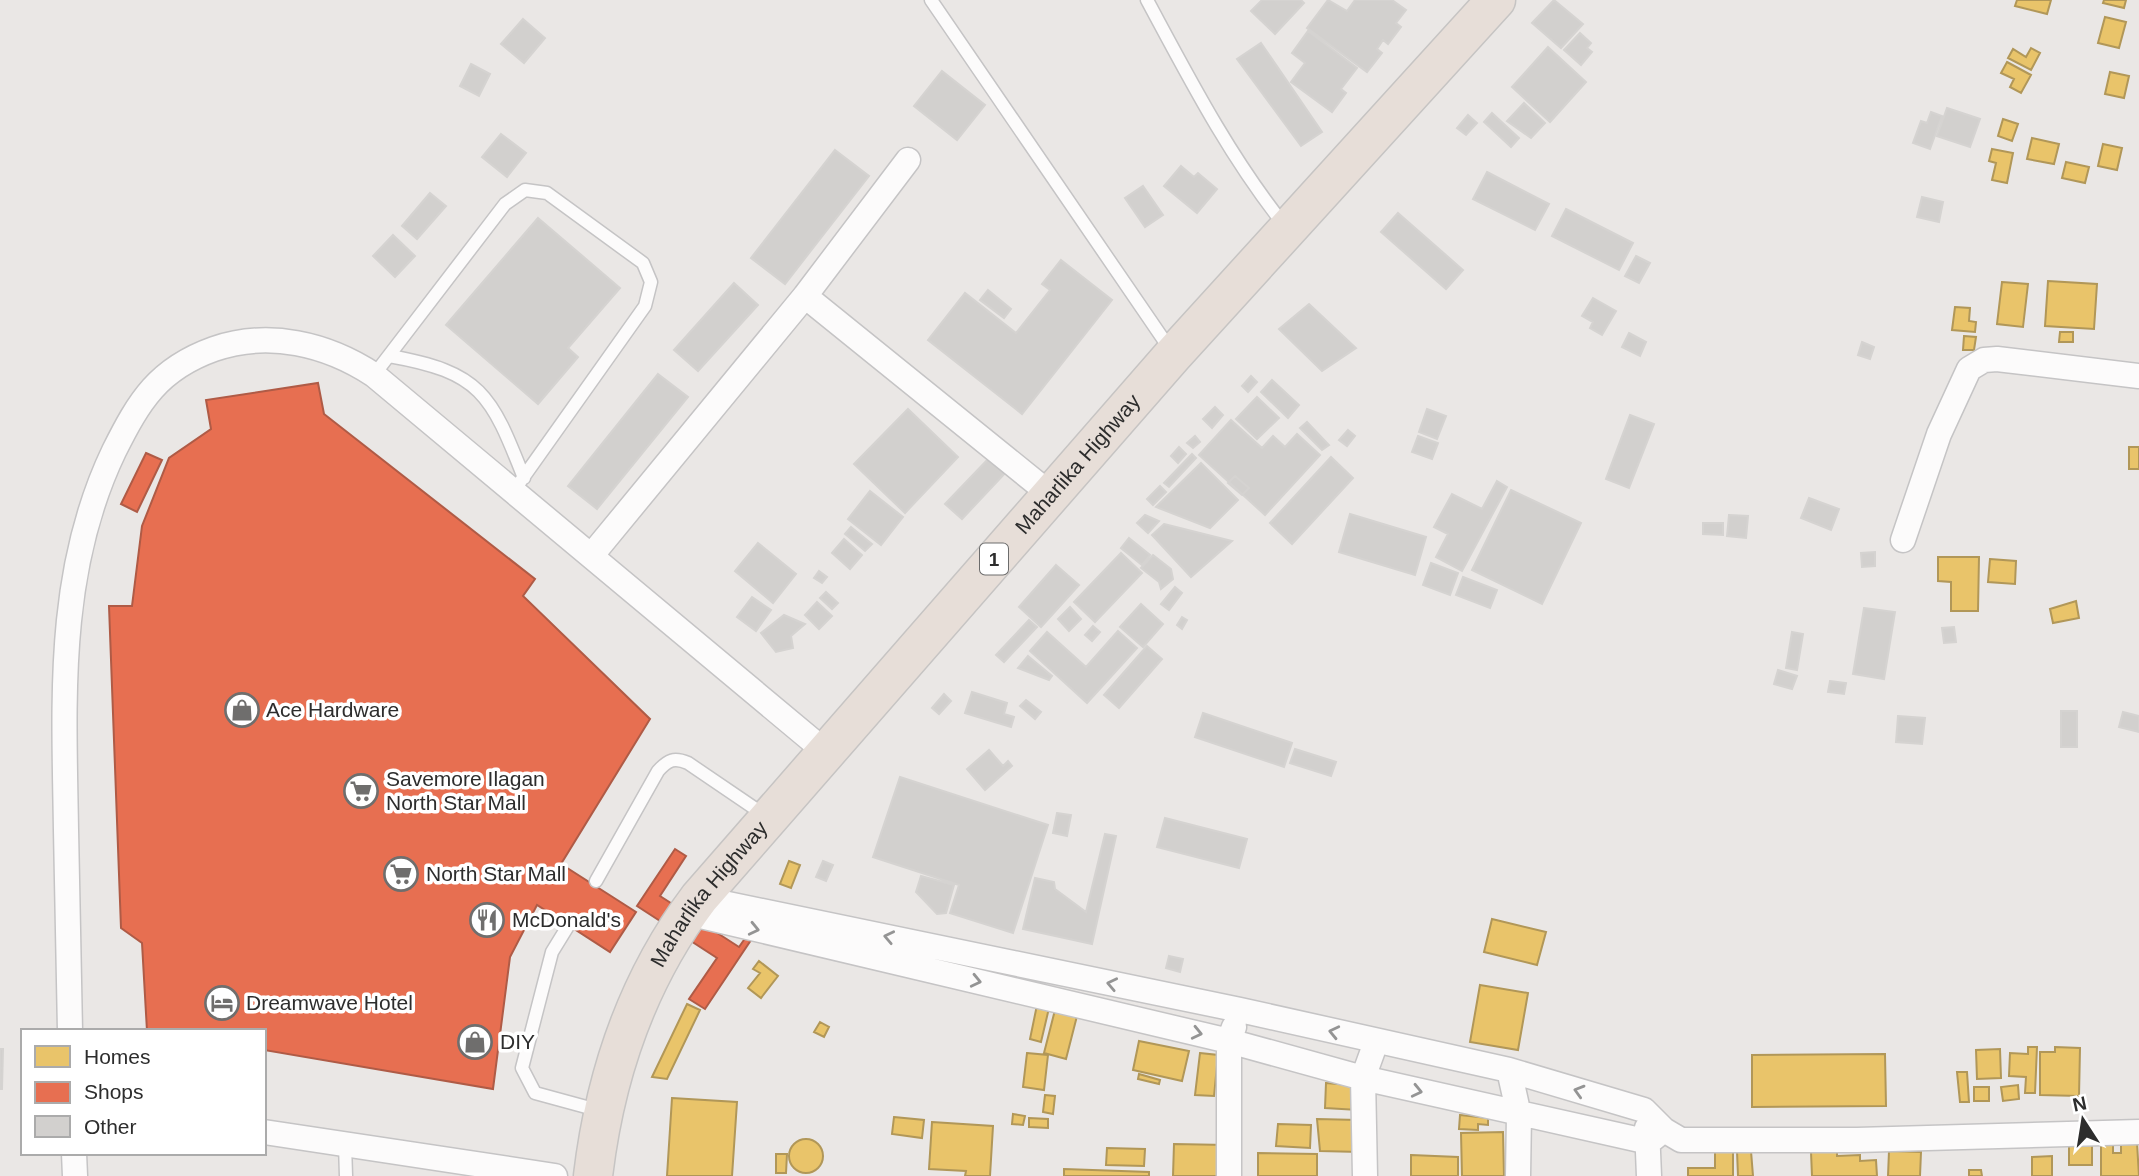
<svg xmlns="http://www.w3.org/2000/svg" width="2139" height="1176" font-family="Arial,sans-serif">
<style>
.homes{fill:#e9c46a;stroke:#b19758;stroke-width:2}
.shops{fill:#e76f51;stroke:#af5b46;stroke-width:2}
.building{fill:#d2d0ce;stroke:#d5d3d1;stroke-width:2}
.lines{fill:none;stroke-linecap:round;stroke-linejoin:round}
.lane-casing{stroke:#c5c4c5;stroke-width:15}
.street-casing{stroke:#c5c4c5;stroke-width:27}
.highway-casing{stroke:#c6c4c3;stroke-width:41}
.lane{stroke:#fcfbfb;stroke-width:12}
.street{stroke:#fcfbfb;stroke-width:24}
.highway{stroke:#e7ded8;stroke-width:38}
.oneway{stroke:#949494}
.labels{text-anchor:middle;stroke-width:7;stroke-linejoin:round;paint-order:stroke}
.shield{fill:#fff;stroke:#6c6c6c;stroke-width:2}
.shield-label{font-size:19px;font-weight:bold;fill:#2d2d2d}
.street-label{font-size:21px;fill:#2d2d2d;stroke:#fff}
.poi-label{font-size:21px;fill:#2d2d2d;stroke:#fff;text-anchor:start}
</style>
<rect width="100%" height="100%" fill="#eae7e5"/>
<path class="homes" d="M2017,0h34l-4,14 -32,-8z
M2104,0h22l-2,8 -21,-5z
M2105,17l21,5 -7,26 -21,-5z
M2031,48l9,5 -9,17 -23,-12 5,-9 13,8z
M2007,62l24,13 -10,18 -11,-6 4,-8 -13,-6z
M2110,72l19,4 -5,22 -19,-4z
M2003,119l15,5 -6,17 -14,-5z
M2032,138l27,6 -5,20 -27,-5z
M2103,144l19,4 -5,22 -19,-4z
M1992,149l21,4 -6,30 -15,-3 4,-17 -7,-2z
M2066,162l23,5 -4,16 -23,-5z
M2048,281l49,3 -3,45 -49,-3z
M2002,282l26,2 -5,43 -26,-3z
M1955,307l15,1 -1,13 7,1 -1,10 -23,-2z
M2060,332h13v10h-14z
M1964,336l12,1 -2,13h-11z
M2129,447h10v22h-10z
M1938,557h41l-1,54h-27v-29l-13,-1z
M1990,559l26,2 -1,23 -27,-2z
M2076,601l3,17 -26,5 -3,-14z
M789,861l11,4 -9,23 -11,-4z
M1492,919l54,13 -9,33 -53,-13z
M759,961l19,15 -17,22 -13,-10 12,-15 -7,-4z
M1480,985l48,8 -10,57 -48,-8z
M687,1004l13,6 -33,69 -15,-2z
M1037,1005l12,3 -8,34 -11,-3z
M1055,1010l22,6 -11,43 -22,-6z
M820,1022l9,5 -5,10 -10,-5z
M1139,1041l50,10 -7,30 -49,-11z
M2028,1047h9l-2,46h-10l1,-16 -17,-1 1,-23 18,1z
M2055,1047l25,1 -1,48 -39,-1v-43h15z
M2000,1049l1,29 -24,1 -1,-29z
M1027,1053l21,2 -4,35 -21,-3z
M1200,1053l18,2 -4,41 -19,-1z
M1885,1054l1,52 -134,1v-52z
M1957,1072h10l2,30h-9z
M1139,1074l21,6 -1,4 -21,-5z
M1326,1083l34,3 -2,24 -33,-2z
M2018,1085l1,14 -16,2 -2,-14z
M1974,1087h15v14h-15z
M1045,1095l10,1 -2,18 -10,-2z
M672,1098l65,4 -5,74h-65z
M1013,1114l12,2 -2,9 -11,-1z
M1460,1115l28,3v7l-10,-1v6l-19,-1z
M894,1117l30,3 -2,18 -30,-4z
M1029,1118l19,1v9l-19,-1z
M1317,1119l41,1 2,32 -40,-1z
M932,1122l61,4 -3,50h-25l1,-5 -37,-2z
M1278,1124l33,1 -1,23 -34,-2z
M1503,1132l1,44h-42l-1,-43z
M789 1156a17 17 0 1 1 34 0a17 17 0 1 1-34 0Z
M2101,1141h12v12h8v-10h16l2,33h-38z
M1174,1144l52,1v31h-53z
M2092,1144v21h-23v-20z
M1715,1146h18v30h-45v-8h27z
M1107,1148l38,1 -1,17 -38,-1z
M1737,1151h14l2,25h-15z
M1889,1151l32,1 -1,24h-32z
M1811,1152h26v4l23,-1v6l16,-1 1,16h-65z
M1258,1153l59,1v22h-59z
M776,1154h11l-1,19h-10z
M1411,1155l47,2v19h-47z
M2052,1156v20h-20v-19z
M1064,1169l85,3v4h-85z
M1969,1170h12l1,6h-13z"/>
<path class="shops" d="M318,383l6,31 211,165 -12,17 127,123 -89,145 75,48 -26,40 -73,-47 -27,52 -17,132 -229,-39v-19h-117l-5,-88 -21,-15 -12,-322h23l10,-80 27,-68 42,-29 -5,-29z
M146,453l16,7 -25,52 -16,-8z
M675,849l11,7 -26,40 79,51 7,-10 5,3 -46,69 -16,-10 28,-41 -80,-52z"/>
<path class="building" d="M1262,0h39l3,3 -29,31 -24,-23z
M1328,0l19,11 8,-11h37l14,10 -10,13 5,4 -13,17 -5,-4 -6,9 5,4 -15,19 -60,-44z
M1554,0l29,24 -22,24 -29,-25z
M523,19l22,19 -21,25 -23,-19z
M1308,31l49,37 -16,21 5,4 -14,19 -41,-30 14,-19 -13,-10z
M1580,33l11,10 -4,5 5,4 -11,13 -17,-15z
M1261,43l61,89 -21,14 -64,-87z
M1548,47l38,35 -36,40 -38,-35z
M471,64l19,10 -11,22 -19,-10z
M942,71l43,34 -28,35 -43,-34z
M1524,103l21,20 -14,15 -24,-17z
M1947,108l33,11 -10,28 -33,-11z
M1931,112l11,4 -12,33 -17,-6 8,-22 6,2z
M1492,113l27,25 -8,9 -27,-25z
M1468,115l9,8 -11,12 -9,-7z
M501,134l25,19 -19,24 -25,-20z
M835,150l34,26 -84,108 -34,-26z
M1181,166l13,11 4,-4 19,16 -20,24 -33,-27z
M1487,172l62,32 -14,26 -62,-31z
M1143,186l20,29 -18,12 -20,-29z
M430,193l16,13 -29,33 -15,-13z
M1922,197l21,5 -4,20 -22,-5z
M1566,209l67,34 -14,27 -67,-34z
M1398,213l65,57 -17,19 -65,-57z
M538,218l82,70 -52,60 10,9 -40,47 -92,-79z
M393,235l22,21 -20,21 -22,-21z
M1636,256l14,7 -11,20 -14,-7z
M1061,260l51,40 -90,114 -94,-74 37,-47 51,40 34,-43 -8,-6z
M734,283l24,22 -60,66 -24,-21z
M988,290l23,19 -7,9 -24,-18z
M1593,298l23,13 -14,24 -12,-7 3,-6 -11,-6z
M1309,304l47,44 -34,23 -43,-42z
M1629,333l17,9 -6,14 -18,-9z
M1862,342l12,5 -4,12 -12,-4z
M658,374l30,23 -91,112 -29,-23z
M1251,376l6,6 -9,10 -6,-6z
M1272,380l27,25 -11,13 -27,-26z
M1257,397l22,21 -22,21 -21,-20z
M1215,407l8,8 -11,13 -9,-9z
M908,409l50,48 -53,56 -51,-49z
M1427,409l19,7 -9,23 -18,-7z
M1630,415l24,9 -25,64 -23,-9z
M1231,420l31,28 11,-12 12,11 12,-13 23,21 -55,60 -66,-60z
M1307,422l22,23 -7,5 -22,-22z
M1348,430l7,6 -8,10 -8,-6z
M1195,436l5,6 -7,6 -6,-5z
M1418,436l20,7 -6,16 -20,-7z
M1179,447l7,7 -8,9 -7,-7z
M1192,454l4,4 -27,29 -5,-4z
M992,455l16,15 -46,49 -17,-15z
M1331,457l22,21 -61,66 -22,-21z
M1201,463l37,37 -28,28 -54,-21z
M1235,476l14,12 -7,7 -14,-12z
M1497,481l10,6 -45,84 -26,-14 12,-23 -14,-7 18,-33 30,15z
M1160,486l6,6 -13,13 -6,-6z
M1511,490l70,33 -39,81 -70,-34z
M870,491l33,26 -22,28 -33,-26z
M1809,498l30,11 -8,21 -30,-12z
M1350,514l76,23 -11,38 -76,-23z
M1145,515l14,6 -11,12 -11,-10z
M1729,515l19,1 -2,22 -19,-2z
M1703,523h20v12l-20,-1z
M1164,524l68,17 -41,36 -39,-42z
M851,527l21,17 -7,7 -20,-17z
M1129,538l21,17 -8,10 -21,-17z
M844,539l18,16 -12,14 -18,-16z
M758,543l38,31 -23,29 -38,-32z
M1875,552v14l-13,1 -1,-14z
M1121,553l21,20 -47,49 -21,-20z
M1153,555l18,14 2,10 -12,10 -2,-7 -18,-14z
M1431,563l27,10 -8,22 -27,-10z
M1056,565l23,20 -38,42 -22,-20z
M819,571l8,6 -5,6 -8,-5z
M1463,577l34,13 -7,18 -34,-13z
M1175,587l7,6 -13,17 -8,-6z
M826,592l12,11 -6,6 -12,-11z
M752,597l19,13 -15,21 -19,-14z
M817,602l15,14 -13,13 -14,-14z
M1141,604l22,20 -20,23 -23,-20z
M1070,607l11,12 -12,12 -11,-12z
M1864,608l31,4 -11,67 -31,-5z
M784,615l21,9 -14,12 2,12 -17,4 -15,-19z
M1182,617l5,3 -5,9 -5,-4z
M1029,620l8,7 -33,35 -8,-7z
M1093,626l7,6 -8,9 -7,-6z
M1954,627l2,15 -12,1 -2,-15z
M1118,631l19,17 -50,55 -57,-52 17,-19 39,35z
M1792,632l11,2 -6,36 -11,-2z
M1147,646l15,13 -43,49 -15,-13z
M1028,656l24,20 -3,4 -31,-12z
M1778,670l19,6 -5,13 -18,-5z
M1830,681l16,2 -2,11 -16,-2z
M972,692l35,11 -3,11 10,3 -3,10 -46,-14z
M944,694l7,7 -12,13 -7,-6z
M1026,700l15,12 -6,7 -15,-13z
M2061,711h16v36h-16z
M2123,712l16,4v16l-20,-5z
M1203,713l89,30 -8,24 -89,-30z
M1898,716l27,2 -3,26 -26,-2z
M1295,749l41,13 -5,14 -41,-13z
M989,750l14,16 5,-5 4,5 -27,24 -18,-21z
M900,777l148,48 -35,108 -63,-20 9,-28 -86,-28z
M1057,813l14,2 -4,21 -14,-3z
M1165,818l82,21 -8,29 -82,-21z
M1105,834l11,2 -24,108 -69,-15 12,-51 19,4 1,7 31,23z
M823,861l10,4 -7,16 -10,-4z
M921,876l33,9 -8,28 -9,1 -21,-22z
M1169,956l14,3 -3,13 -14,-4z
M0,1049h3l-1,40h-2z"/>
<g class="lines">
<g class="lane-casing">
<path id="lane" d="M931,0l241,352
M1147,0c42,78 82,156 138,226
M389,356c92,16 102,38 135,122
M374,375l131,-171 20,-14 22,3 96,70 8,19 -6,24 -132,186
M596,881l62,-110c10,-11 16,-14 30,-8l78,53
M568,926l-16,26 -30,116 13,25 66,18
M345,1144l1,32"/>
</g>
<g class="street-casing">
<path id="street" d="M805,296l245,198
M1903,540l36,-106 30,-65 15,-9 13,-1 142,17
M591,556l214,-260 103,-136
M699,898l541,112 269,60 135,40 20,20 17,10h176l282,-8
M688,913l541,128 134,37 286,64 15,-12
M70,1031c-1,-67 -3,-134 -4,-201 -2,-130 -10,-258 48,-379 25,-50 44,-82 100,-102 55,-19 113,-5 160,26l453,378
M1509,1070l10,45 -1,61
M1647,1128l2,48
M264,1132l291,44
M74,1153l1,23
M1229,1176v-135l5,-14
M1365,1176l-2,-98 13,-36"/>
</g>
<g class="highway-casing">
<g id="highway">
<path id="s1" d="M593,1176c12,-101 45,-197 106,-278l474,-543 323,-355"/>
</g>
</g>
<use href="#lane" class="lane"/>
<use href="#street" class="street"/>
<use href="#highway" class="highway"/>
</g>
<defs><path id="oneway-chevron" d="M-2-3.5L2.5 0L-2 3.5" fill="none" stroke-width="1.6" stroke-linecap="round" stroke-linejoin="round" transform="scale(1.75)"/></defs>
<g class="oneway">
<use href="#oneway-chevron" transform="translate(754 929) rotate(13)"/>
<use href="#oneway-chevron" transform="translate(889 937) rotate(-168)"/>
<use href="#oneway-chevron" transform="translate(976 981) rotate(13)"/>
<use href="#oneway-chevron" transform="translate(1112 984) rotate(-168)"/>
<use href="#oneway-chevron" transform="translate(1334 1032) rotate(-167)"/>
<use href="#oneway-chevron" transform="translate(1197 1033) rotate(13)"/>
<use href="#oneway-chevron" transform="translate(1417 1091) rotate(13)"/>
<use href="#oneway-chevron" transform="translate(1579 1091) rotate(-164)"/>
</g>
<defs>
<g id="shop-ring" transform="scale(1.75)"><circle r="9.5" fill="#fff" stroke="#6f6e6d" stroke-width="1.5"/><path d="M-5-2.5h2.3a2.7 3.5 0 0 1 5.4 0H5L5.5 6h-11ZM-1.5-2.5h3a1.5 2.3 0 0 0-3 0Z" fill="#6f6e6d"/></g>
<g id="supermarket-ring" transform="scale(1.75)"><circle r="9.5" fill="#fff" stroke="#6f6e6d" stroke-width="1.5"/><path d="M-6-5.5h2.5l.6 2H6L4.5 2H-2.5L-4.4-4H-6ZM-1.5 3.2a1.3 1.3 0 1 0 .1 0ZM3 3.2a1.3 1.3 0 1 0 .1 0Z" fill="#6f6e6d"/></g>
<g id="restaurant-ring" transform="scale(1.75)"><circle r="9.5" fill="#fff" stroke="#6f6e6d" stroke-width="1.5"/><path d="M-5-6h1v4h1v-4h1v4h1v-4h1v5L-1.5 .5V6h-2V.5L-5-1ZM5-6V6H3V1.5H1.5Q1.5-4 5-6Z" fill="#6f6e6d"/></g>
<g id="hotel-ring" transform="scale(1.75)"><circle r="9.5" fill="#fff" stroke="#6f6e6d" stroke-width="1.5"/><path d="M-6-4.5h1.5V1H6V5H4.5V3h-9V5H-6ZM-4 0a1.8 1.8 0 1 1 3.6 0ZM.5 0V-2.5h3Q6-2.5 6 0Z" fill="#6f6e6d"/></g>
</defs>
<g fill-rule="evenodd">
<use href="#shop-ring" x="242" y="710"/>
<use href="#supermarket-ring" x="361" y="791"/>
<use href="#supermarket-ring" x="401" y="874"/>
<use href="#restaurant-ring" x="487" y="920"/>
<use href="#hotel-ring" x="222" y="1003"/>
<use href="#shop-ring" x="475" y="1042"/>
</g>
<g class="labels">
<rect class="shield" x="980" y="543.5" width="28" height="31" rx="5"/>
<g class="shield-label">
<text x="994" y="566">1</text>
</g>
<g class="street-label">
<text dy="7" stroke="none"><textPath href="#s1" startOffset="877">Maharlika Highway</textPath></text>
<text dy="7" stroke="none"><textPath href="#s1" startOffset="310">Maharlika Highway</textPath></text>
</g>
<g class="poi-label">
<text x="266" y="717">Ace Hardware</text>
<text x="386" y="786">Savemore Ilagan<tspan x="386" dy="24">North Star Mall</tspan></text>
<text x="426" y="881">North Star Mall</text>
<text x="512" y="927">McDonald's</text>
<text x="246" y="1010">Dreamwave Hotel</text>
<text x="500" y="1049">DIY</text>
</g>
</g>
<rect x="21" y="1029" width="245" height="126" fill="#ffffff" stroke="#ababab" stroke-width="2"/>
<rect x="35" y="1046" width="35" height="21" fill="#e9c46a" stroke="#ababab" stroke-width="2"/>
<text x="84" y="1064" font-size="21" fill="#2d2d2d">Homes</text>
<rect x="35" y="1082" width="35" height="21" fill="#e76f51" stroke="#ababab" stroke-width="2"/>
<text x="84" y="1099" font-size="21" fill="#2d2d2d">Shops</text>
<rect x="35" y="1116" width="35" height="21" fill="#d2d0ce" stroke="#ababab" stroke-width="2"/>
<text x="84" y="1134" font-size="21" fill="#2d2d2d">Other</text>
<g transform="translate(2083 1120) rotate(348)" stroke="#ffffff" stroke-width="5" paint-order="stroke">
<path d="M0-5L12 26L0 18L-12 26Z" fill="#2d2d2d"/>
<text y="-10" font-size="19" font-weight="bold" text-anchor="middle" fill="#2d2d2d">N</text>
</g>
</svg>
